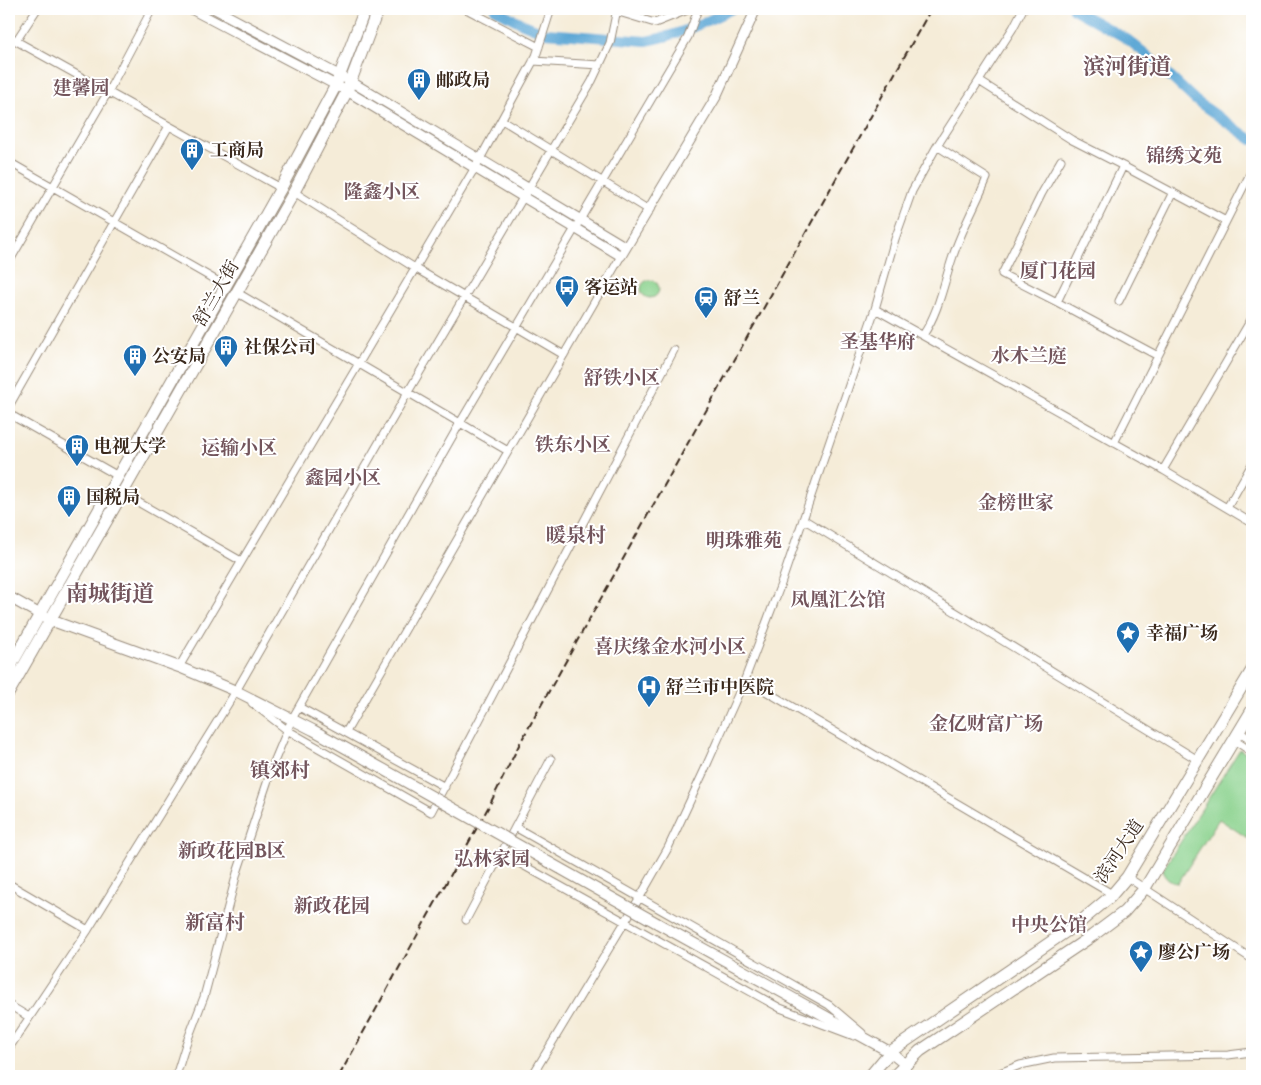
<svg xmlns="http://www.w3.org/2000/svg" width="1261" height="1085" font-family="'IM FELL English','Noto Serif SC',serif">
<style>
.green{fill:#8ad28d;stroke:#627e56}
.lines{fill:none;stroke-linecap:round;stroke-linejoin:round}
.river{stroke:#5da7d5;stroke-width:10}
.minor-casing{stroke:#988b7b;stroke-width:9}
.tertiary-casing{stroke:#988b7b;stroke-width:11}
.secondary-casing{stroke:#988b7b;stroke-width:12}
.primary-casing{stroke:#988b7b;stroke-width:13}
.minor{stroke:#fff;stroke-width:7}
.tertiary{stroke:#fff;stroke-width:9}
.secondary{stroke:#fff;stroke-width:10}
.primary{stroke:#fff;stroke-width:11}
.rail{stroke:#3b2a1e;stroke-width:2;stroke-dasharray:8 4;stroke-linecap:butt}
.secondary-bridge-casing{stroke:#988b7b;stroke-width:12;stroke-linecap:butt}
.secondary-bridge{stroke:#fff;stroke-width:10}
.labels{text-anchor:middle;stroke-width:4;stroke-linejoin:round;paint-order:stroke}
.poi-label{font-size:18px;font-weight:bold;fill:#3b2a1e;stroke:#fff;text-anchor:start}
.street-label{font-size:18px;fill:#3b2a1e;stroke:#fff}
.neighbourhood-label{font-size:19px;font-weight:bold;fill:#73555c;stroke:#fff}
.quarter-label{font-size:20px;font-weight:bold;fill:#73555c;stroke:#fff}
.district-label{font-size:22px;font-weight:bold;fill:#73555c;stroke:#fff}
</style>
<rect width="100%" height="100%" fill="#fff"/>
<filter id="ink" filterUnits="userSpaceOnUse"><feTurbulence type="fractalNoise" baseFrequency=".02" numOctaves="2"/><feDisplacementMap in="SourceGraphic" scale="10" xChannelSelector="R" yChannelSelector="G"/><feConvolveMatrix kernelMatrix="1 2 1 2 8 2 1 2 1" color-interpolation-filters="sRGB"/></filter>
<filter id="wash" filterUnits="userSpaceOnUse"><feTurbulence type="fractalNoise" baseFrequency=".0096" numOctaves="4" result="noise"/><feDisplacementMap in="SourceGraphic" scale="20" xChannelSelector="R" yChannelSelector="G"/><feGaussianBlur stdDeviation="1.12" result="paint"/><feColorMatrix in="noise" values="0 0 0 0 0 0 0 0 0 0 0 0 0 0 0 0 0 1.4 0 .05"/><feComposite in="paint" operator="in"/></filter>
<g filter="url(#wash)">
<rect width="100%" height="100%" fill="#f5ecd8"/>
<path class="green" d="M641 289a9 9 0 1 1 18 0a9 9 0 1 1-18 0Z
M1240,749l12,9v83l-33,-22 -41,64c-8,0 -13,-5 -16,-12z"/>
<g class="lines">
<path class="river" d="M495,9l28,15 23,9 100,8c31,-5 58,-18 86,-32
M1073,9l54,30 20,16 48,45 57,40"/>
</g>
</g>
<g filter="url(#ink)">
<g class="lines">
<g class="minor-casing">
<path id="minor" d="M466,9l73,38
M609,9l46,14 35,-14
M9,37l272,151
M16,41l21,-32
M533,61l67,4
M979,81l93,59 51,26
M502,120l147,90
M1061,160l-19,33 -40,81 55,28 66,-136 103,55
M9,162l217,124
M294,192l121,76 149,87
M9,262l99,-170 44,-83
M236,292l272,159
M1119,301l54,-109
M1057,302l101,54
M875,309l288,161 89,53
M923,335c16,-23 21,-53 30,-79 9,-27 23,-52 34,-78l-50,-32
M9,406l160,-280
M9,414l109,62
M1114,443l138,-273
M1163,470l89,-152
M122,493l119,68
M1227,508l25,-44
M803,519l395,241
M179,667l301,-508 56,-103 15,-47
M745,679l367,215
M252,703l35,27 144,82 243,-462
M299,707l146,80
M346,732l275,-476
M1239,732l13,8
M1234,740l18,12
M515,827l314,178 33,28
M501,853l279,155 74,28
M1127,877l125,82
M9,884l79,46
M466,920l85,-161
M9,1005l20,12
M9,1048l79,-118 148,-239 172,-299 184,-311 18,-38 7,-34
M176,1076l10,-32 18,-47 33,-124 37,-111 18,-43 168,-296 228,-386 10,-28
M532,1076l108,-179 28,-49 36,-77 41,-92 36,-95 94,-275 20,-70 17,-48 25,-45 76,-118 10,-19
M992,1076l28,-11 34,-7 174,-3 24,-3"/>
</g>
<g class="tertiary-casing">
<path id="tertiary" d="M191,9l156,82 274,165 95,-159 40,-88
M215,9l135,72 276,166"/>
</g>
<g class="secondary-casing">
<path id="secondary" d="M9,597l41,23 129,47 57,24 77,39 54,30
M657,923l233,129 15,12"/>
</g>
<g class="primary-casing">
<path id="primary" d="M9,669l272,-481 55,-103 29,-76
M9,692l285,-500 53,-101 31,-82
M870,1076l20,-24 190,-130 30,-25 17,-20 125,-207
M894,1076l26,-25 172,-115 32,-24 21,-24 107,-178"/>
</g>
<use href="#minor" class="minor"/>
<use href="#tertiary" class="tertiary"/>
<use href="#secondary" class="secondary"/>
<use href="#primary" class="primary"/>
<path class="rail" d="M339,1076l150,-270 31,-63 411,-734"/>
<g class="secondary-bridge-casing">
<path id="secondary-bridge" d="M367,760l290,163"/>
</g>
<use href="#secondary-bridge" class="secondary-bridge"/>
</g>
</g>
<defs>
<g id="building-pin" transform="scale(1.25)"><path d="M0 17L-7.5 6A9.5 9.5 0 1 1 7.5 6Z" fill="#1f6fb2" stroke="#fff"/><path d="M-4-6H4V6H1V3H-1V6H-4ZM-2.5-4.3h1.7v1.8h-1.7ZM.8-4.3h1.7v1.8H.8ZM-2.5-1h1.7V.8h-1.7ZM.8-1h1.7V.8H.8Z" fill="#fff"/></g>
<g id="bus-pin" transform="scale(1.25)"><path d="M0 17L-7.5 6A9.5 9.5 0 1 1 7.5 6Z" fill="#1f6fb2" stroke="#fff"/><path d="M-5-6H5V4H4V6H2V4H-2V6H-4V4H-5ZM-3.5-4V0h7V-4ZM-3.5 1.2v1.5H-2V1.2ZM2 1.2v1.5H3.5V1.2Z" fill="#fff"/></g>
<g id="station-pin" transform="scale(1.25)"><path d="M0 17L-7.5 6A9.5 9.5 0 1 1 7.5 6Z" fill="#1f6fb2" stroke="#fff"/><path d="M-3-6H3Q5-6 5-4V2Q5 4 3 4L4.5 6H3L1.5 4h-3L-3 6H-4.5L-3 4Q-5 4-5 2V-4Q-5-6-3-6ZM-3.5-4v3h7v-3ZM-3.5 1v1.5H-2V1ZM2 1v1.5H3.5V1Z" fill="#fff"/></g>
<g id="sight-pin" transform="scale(1.25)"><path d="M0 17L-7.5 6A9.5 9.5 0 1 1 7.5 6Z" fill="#1f6fb2" stroke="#fff"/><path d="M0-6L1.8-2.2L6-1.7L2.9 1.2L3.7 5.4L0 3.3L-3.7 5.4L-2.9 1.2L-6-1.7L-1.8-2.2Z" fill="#fff"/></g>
<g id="hospital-pin" transform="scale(1.25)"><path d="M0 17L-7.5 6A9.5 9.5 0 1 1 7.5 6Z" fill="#1f6fb2" stroke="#fff"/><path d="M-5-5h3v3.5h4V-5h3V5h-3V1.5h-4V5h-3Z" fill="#fff"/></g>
</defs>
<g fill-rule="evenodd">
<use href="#building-pin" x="419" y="80"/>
<use href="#building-pin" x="192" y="150"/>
<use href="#bus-pin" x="567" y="287"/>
<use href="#station-pin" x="706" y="298"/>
<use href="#building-pin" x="226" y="347"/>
<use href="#building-pin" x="135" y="356"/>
<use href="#building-pin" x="77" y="446"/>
<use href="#building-pin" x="69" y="497"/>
<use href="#sight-pin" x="1128" y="633"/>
<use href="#hospital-pin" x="649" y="687"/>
<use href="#sight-pin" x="1141" y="952"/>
</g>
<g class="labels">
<g class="poi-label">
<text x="436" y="86">邮政局</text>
<text x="210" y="156">工商局</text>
<text x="584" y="293">客运站</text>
<text x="724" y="304">舒兰</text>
<text x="244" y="353">社保公司</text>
<text x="152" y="362">公安局</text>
<text x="94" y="452">电视大学</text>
<text x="86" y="503">国税局</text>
<text x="1146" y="639">幸福广场</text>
<text x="666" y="693">舒兰市中医院</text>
<text x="1158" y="958">廖公广场</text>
</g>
<g class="street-label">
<text transform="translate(216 293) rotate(-60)" y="6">舒兰大街</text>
<text transform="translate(1119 851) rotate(-56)" y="6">滨河大道</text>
</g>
<g class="neighbourhood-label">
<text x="81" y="94">建馨园</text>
<text x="1184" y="162">锦绣文苑</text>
<text x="382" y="198">隆鑫小区</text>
<text x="1058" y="277">厦门花园</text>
<text x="878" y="348">圣基华府</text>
<text x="1029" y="362">水木兰庭</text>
<text x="622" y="384">舒铁小区</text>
<text x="573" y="451">铁东小区</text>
<text x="239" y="454">运输小区</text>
<text x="343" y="484">鑫园小区</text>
<text x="1016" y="509">金榜世家</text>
<text x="744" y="547">明珠雅苑</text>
<text x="838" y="606">凤凰汇公馆</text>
<text x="670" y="653">喜庆缘金水河小区</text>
<text x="986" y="730">金亿财富广场</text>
<text x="232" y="857">新政花园B区</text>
<text x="492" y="865">弘林家园</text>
<text x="332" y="912">新政花园</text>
<text x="1049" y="931">中央公馆</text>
</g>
<g class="quarter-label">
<text x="576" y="542">暖泉村</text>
<text x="280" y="777">镇郊村</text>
<text x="215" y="929">新富村</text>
</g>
<g class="district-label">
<text x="1127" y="74">滨河街道</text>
<text x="110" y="601">南城街道</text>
</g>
</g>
<rect width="1261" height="1085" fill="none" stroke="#fff" stroke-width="30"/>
</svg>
